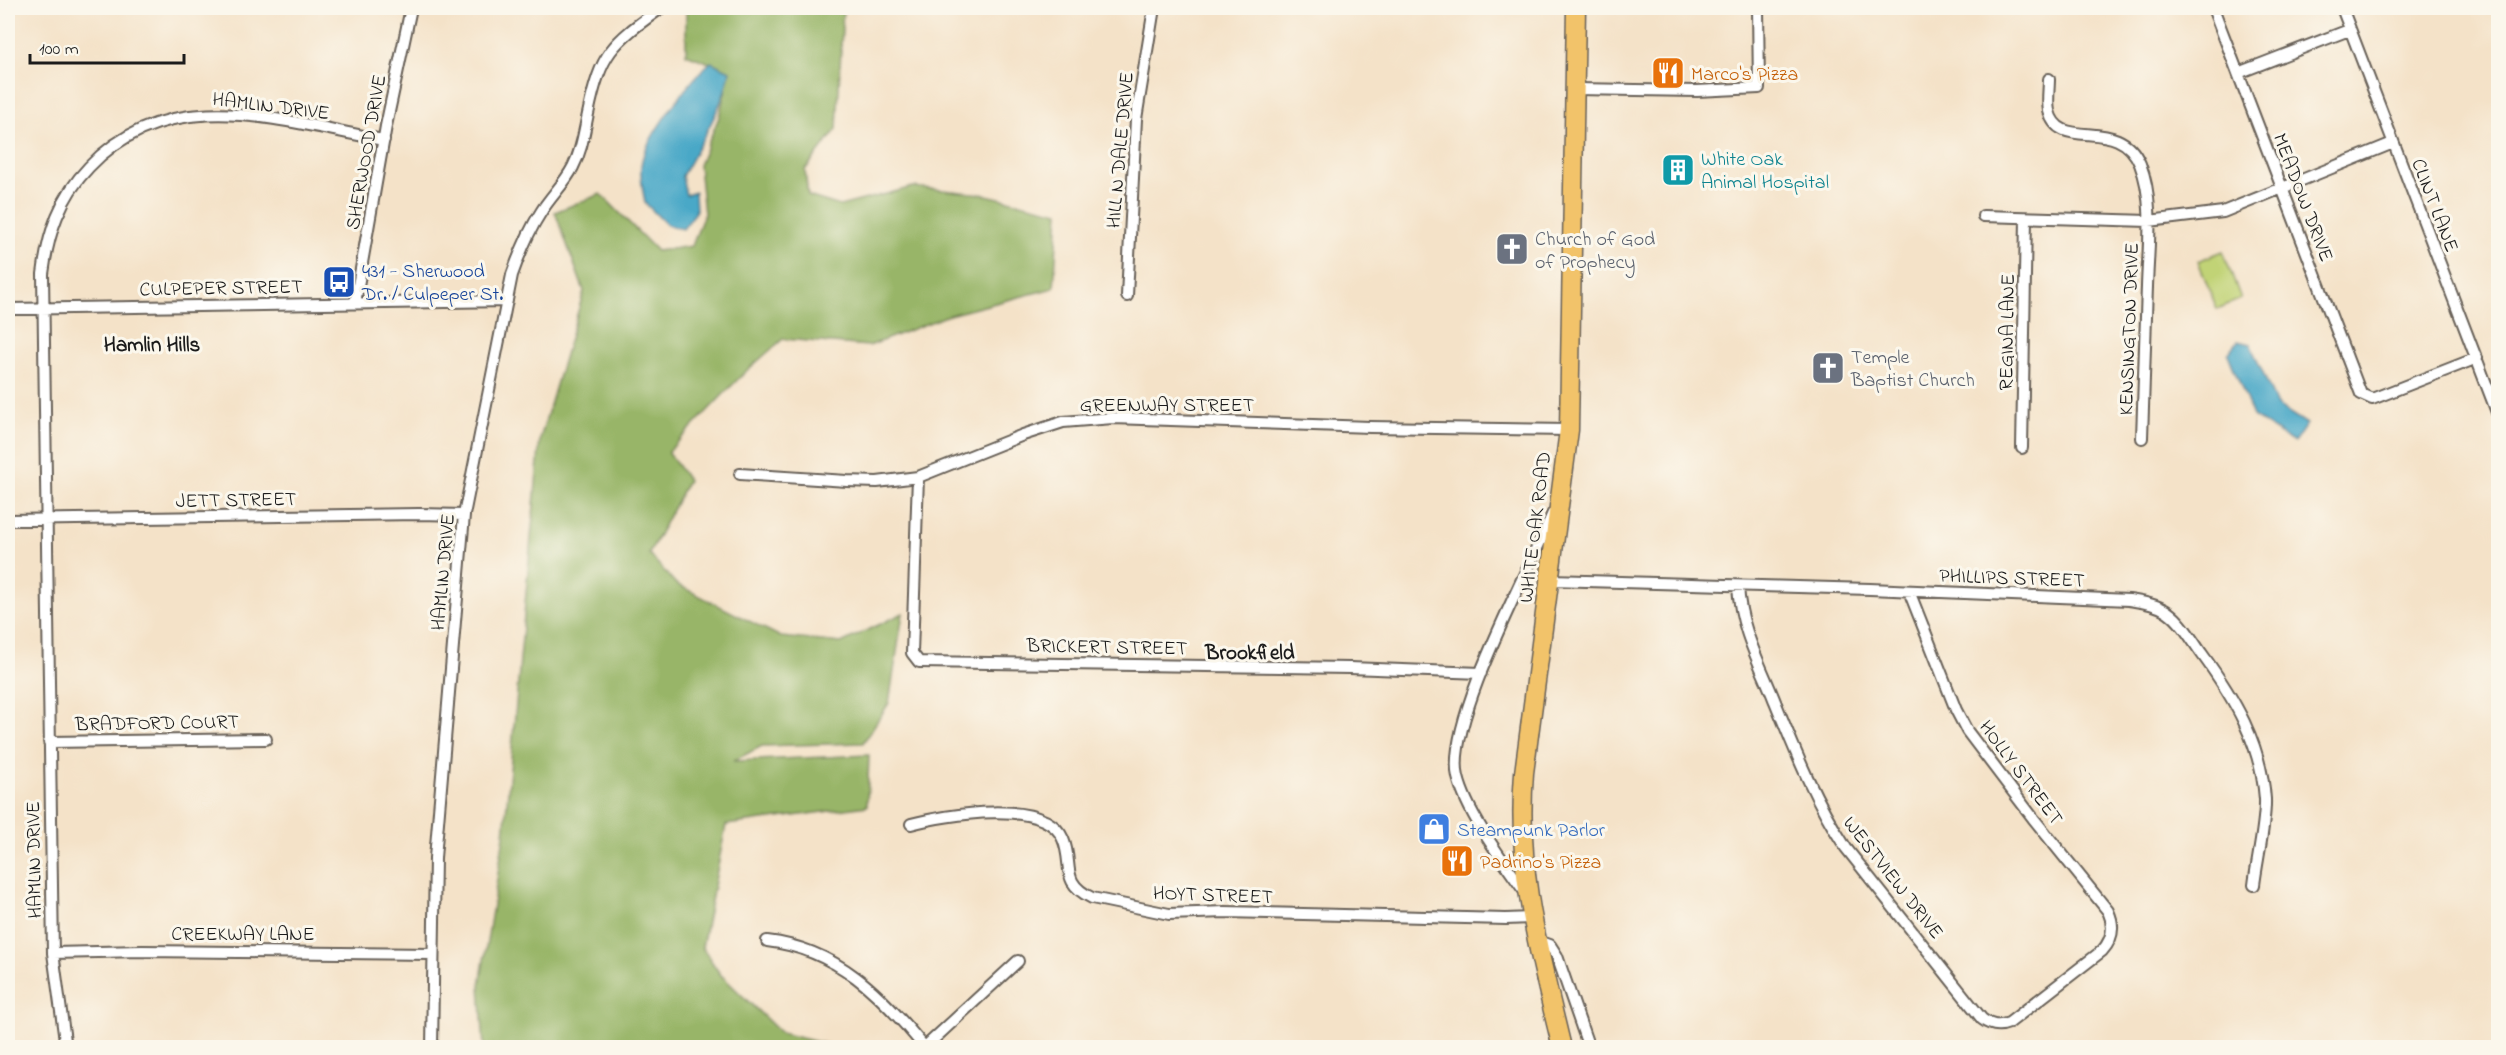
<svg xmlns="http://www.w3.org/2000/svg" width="2506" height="1055" font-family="'Indie Flower',sans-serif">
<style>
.green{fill:#c1d376;stroke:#6e7849;stroke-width:1.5}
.forest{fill:#98b567;stroke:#5a6842;stroke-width:1.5}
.water{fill:#48a8c7;stroke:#326272;stroke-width:1.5}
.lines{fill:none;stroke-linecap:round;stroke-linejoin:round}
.minor-casing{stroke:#686158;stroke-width:14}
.primary-casing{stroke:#686158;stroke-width:21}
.minor{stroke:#fff;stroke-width:10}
.primary{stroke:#f2c36a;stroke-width:18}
.labels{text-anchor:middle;stroke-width:6;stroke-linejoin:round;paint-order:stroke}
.food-label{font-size:20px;fill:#c56008;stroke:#fbf7ec;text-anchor:start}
.street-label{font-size:20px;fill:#1c1c1c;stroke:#fbf7ec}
.culture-label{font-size:20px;fill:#0d838f;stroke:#fbf7ec;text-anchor:start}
.worship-label{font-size:20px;fill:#5b616d;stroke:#fbf7ec;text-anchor:start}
.transit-label{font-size:20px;fill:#164399;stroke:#fbf7ec;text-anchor:start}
.shop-label{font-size:20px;fill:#366cbe;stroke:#fbf7ec;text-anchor:start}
.neighbourhood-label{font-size:21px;font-weight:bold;fill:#1c1c1c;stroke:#fbf7ec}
</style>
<rect width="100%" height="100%" fill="#fbf7ec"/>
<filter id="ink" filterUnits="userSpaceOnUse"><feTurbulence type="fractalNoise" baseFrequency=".0167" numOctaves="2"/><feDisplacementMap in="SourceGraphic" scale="12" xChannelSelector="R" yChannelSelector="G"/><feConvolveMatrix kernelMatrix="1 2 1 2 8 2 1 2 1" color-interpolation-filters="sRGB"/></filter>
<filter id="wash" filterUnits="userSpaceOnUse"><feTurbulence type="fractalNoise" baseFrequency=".008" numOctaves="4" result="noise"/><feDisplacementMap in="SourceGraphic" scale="24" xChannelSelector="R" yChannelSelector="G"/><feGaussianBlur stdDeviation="1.35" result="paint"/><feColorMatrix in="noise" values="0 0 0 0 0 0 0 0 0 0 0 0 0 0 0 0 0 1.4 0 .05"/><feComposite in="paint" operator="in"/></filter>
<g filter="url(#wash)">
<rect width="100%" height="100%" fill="#f4e2c8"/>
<path class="green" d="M2223,251l18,48 -24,10 -19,-48z"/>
<path class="forest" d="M689,8h154l-6,121 -32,41 3,26 32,10 73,-19 69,7 77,18 -5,76 -105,27 -80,31 -86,-7 -39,34 -76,79 20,28 -39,74 27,30 105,53 60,6 62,-30 -14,90 -26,40 -101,3 -29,15 136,-6 -2,51 -141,19 -24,122 18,27 61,59 57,14 -354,1 -4,-63 24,-149 36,-397 44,-148 -29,-79 46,-18 56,57 35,-5 12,-32 -5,-49 20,-48 11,-46 -44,-17v-42z"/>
<path class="water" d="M711,62l19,9c-7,37 -30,72 -48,105l4,19 9,-3 1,20 -13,17 -16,-4 -22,-22c-2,-12 -5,-25 -4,-37 2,-26 50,-87 70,-104z
M2238,341l12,3 27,61 30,19 -13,19 -41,-27 -25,-62z"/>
</g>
<g filter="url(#ink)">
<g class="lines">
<g class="minor-casing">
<path id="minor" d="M2213,8l148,386 11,5 105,-41
M2342,8l156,407
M2238,73l111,-43
M2049,79c0,10 -2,22 0,32 10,43 70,2 91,53 15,38 8,83 7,123 -2,50 -3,100 -5,151
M1575,89l122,2 62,-3 -1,-80
M1983,216l166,5 74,-9 170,-69
M1127,296l9,-177 18,-111
M355,303l31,-177 25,-118
M8,309l499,-8
M2022,448l4,-230
M740,474l107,7 30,1 41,-5 105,-42 40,-13 50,-4 257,9 199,3
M918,477l-6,176 7,9 431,6 131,5
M8,520l411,-6 45,1
M1551,580l319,9 259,11c12,2 28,4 39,12 14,10 24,28 34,42 32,44 59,89 63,145 1,23 -8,61 -11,86
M1738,586c2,41 21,76 36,113 21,52 41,102 72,149l136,171c9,7 17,8 27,4l93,-72c11,-12 13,-25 6,-40l-75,-93 -66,-87 -11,-21 -47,-119
M49,742l217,-3
M911,824c34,-9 135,-27 152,15 11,26 -4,43 29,59l77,16 56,-2 281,7 25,-1
M1525,892c-22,-31 -58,-78 -67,-115 -13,-54 71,-207 95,-264
M1536,940l14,5 7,11 32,92
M767,941c70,8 115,54 158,107
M53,953l89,-2 291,3
M66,1048l-13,-95 -10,-679c5,-41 17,-77 46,-107 81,-86 195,-45 295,-27
M432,1048l3,-190 29,-343 48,-240c8,-23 16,-43 29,-63 10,-16 24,-29 32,-45 9,-17 11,-35 15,-53 13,-62 23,-70 73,-106
M924,1048l94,-87"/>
</g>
<g class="primary-casing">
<path id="primary" d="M1562,1048c-23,-96 -46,-176 -38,-275l45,-343 7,-422"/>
</g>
<use href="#minor" class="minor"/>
<use href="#primary" class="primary"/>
</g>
</g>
<defs>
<g id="restaurant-square" transform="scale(1.725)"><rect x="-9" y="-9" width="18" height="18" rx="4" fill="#e8710a" stroke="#fbf7ec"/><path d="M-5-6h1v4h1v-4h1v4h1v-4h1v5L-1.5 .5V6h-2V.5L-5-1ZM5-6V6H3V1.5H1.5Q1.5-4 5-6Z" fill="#fff"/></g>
<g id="building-square" transform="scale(1.725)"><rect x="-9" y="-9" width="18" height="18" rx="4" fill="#0f9aa8" stroke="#fbf7ec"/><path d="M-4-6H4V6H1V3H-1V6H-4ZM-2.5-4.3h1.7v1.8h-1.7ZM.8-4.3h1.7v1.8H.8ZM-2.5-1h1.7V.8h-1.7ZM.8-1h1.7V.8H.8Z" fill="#fff"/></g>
<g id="church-square" transform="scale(1.725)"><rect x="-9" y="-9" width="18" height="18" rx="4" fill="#6b7280" stroke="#fbf7ec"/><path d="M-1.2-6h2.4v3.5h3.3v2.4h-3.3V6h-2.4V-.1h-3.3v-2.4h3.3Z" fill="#fff"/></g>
<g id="bus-square" transform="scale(1.725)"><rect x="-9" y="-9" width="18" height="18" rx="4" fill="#1a4fb4" stroke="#fbf7ec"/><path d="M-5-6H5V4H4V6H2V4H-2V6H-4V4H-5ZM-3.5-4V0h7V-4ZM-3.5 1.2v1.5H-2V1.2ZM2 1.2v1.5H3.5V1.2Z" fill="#fff"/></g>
<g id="shop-square" transform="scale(1.725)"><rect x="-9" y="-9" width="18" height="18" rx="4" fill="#3f7fe0" stroke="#fbf7ec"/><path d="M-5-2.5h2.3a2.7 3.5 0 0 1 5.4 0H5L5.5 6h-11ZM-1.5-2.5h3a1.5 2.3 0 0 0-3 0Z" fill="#fff"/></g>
</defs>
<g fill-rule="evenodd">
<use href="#restaurant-square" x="1668" y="73"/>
<use href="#building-square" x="1678" y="170"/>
<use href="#church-square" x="1512" y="249"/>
<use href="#bus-square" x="339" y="282"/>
<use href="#church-square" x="1828" y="368"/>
<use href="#shop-square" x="1434" y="829"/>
<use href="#restaurant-square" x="1457" y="861"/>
</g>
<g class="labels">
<g class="food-label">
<text x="1691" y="80">Marco's Pizza</text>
<text x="1480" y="868">Padrino's Pizza</text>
</g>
<g class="street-label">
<text transform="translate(271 105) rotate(7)" y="7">HAMLIN DRIVE</text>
<text transform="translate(1119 150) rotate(-85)" y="7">HILL N DALE DRIVE</text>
<text transform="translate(365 152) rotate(-80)" y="7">SHERWOOD DRIVE</text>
<text transform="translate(2304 197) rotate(69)" y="7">MEADOW DRIVE</text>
<text transform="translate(2436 205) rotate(69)" y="7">CLINT LANE</text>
<text transform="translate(221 287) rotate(-1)" y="7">CULPEPER STREET</text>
<text transform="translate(2128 329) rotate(-88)" y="7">KENSINGTON DRIVE</text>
<text transform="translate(2006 332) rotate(-89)" y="7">REGINA LANE</text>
<text x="1167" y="411">GREENWAY STREET</text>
<text transform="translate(236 499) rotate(-1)" y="7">JETT STREET</text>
<text transform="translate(1534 527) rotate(-83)" y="7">WHITE OAK ROAD</text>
<text transform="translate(442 572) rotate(-85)" y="7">HAMLIN DRIVE</text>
<text transform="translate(2012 577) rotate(2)" y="7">PHILLIPS STREET</text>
<text transform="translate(1107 646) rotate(1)" y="7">BRICKERT STREET</text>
<text transform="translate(157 722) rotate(-1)" y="7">BRADFORD COURT</text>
<text transform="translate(2022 772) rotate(53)" y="7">HOLLY STREET</text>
<text transform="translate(33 860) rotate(-91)" y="7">HAMLIN DRIVE</text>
<text transform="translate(1894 877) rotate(52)" y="7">WESTVIEW DRIVE</text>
<text transform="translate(1213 894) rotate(2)" y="7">HOYT STREET</text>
<text x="243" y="940">CREEKWAY LANE</text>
</g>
<g class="culture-label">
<text x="1701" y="165">White Oak<tspan x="1701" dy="23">Animal Hospital</tspan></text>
</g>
<g class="worship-label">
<text x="1535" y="245">Church of God<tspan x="1535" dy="23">of Prophecy</tspan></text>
<text x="1851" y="363">Temple<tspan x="1851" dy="23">Baptist Church</tspan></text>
</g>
<g class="transit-label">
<text x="362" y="277">431 - Sherwood<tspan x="362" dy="23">Dr. / Culpeper St.</tspan></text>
</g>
<g class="shop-label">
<text x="1457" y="836">Steampunk Parlor</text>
</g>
<g class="neighbourhood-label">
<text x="152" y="351">Hamlin Hills</text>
<text x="1250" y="659">Brookfield</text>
</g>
</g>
<rect width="2506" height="1055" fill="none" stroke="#fbf7ec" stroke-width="30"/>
<path d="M30 54v9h154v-9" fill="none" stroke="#1c1c1c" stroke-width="3"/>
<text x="39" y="54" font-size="18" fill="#1c1c1c" stroke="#fbf7ec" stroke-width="4.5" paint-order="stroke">100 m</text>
</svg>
